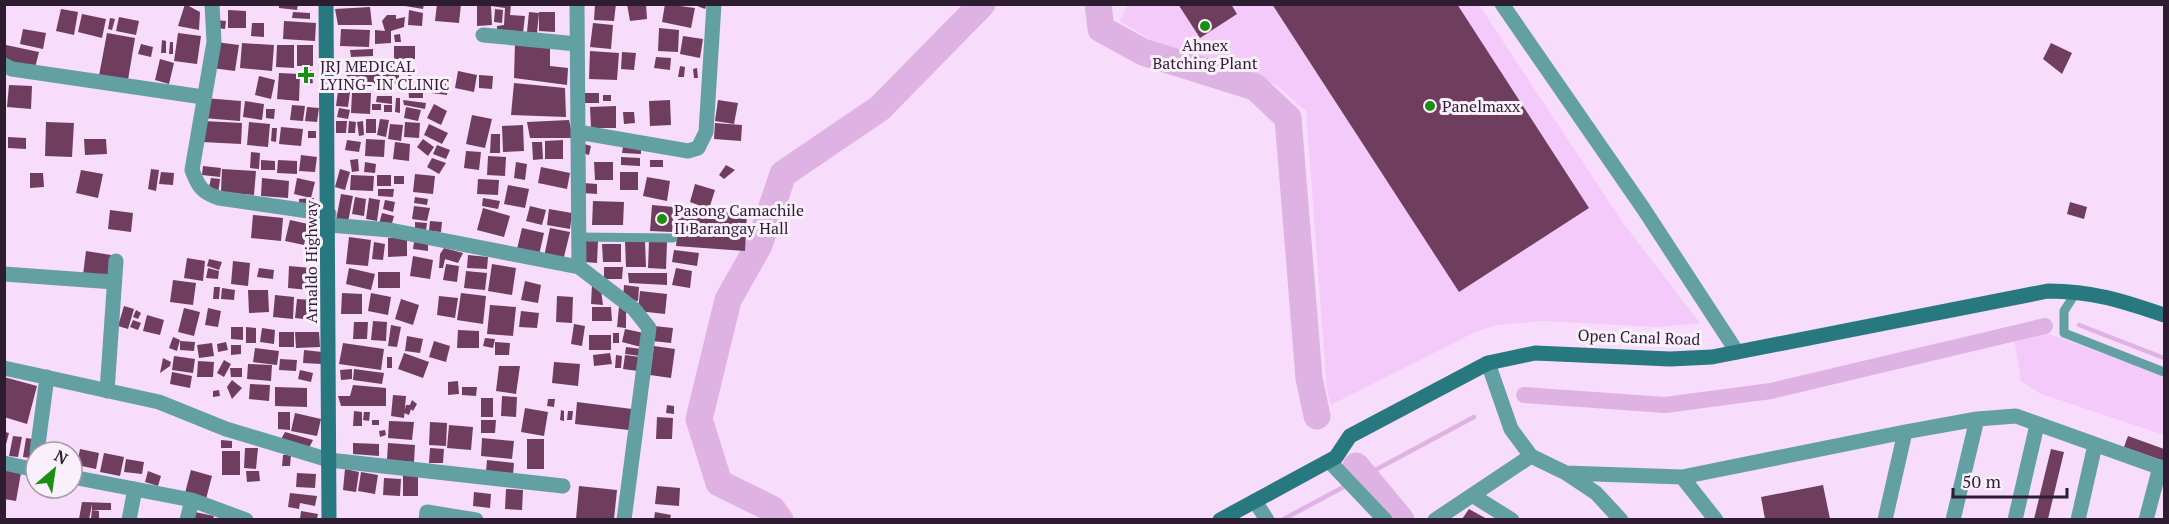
<svg xmlns="http://www.w3.org/2000/svg" width="2169" height="524" font-family="'PT Serif',serif">
<style>
.built{fill:#f3caf9}
.lines{fill:none;stroke-linecap:round;stroke-linejoin:round}
.stream{stroke:#deb3e4;stroke-width:4.5}
.canal{stroke:#deb3e4;stroke-width:16}
.river{stroke:#deb3e4;stroke-width:27}
.building{fill:#6f3e5e}
.lane{stroke:#62a0a4;stroke-width:9}
.street{stroke:#62a0a4;stroke-width:15}
.secondary{stroke:#28797f;stroke-width:15}
.poi-dot{fill:#1d8e14;stroke:#faf0fb;stroke-width:2}
.labels{text-anchor:middle;stroke-width:6;stroke-linejoin:round;paint-order:stroke}
.poi-label{font-size:16px;fill:#2e1d31;stroke:#faf0fb;text-anchor:start}
.street-label{font-size:16px;fill:#2e1d31;stroke:#faf0fb}
</style>
<rect width="100%" height="100%" fill="#f8dcfc"/>
<path class="built" d="M1128,4l351,1 144,218 77,100 -42,4 -115,-6 -46,4 -22,7 -144,73 -4,-15 -21,-279 -28,-25 -129,-47 -29,-18z
M2046,333l118,43v59l-125,-42 -18,-12 -7,-43z"/>
<g class="lines">
<path class="stream" d="M2079,325l85,33
M1282,520l192,-103"/>
<path class="canal" d="M1524,395l141,10 106,-14 274,-65"/>
<path class="river" d="M1098,4l3,25 42,23 112,35 33,31 21,260 8,38
M1356,466l45,54
M780,520l-8,-11 -53,-26 -20,-64 29,-119 31,-55 24,-71 97,-66 102,-104"/>
</g>
<path class="building" d="M185,4l15,8 -1,18 -21,-4z
M279,4h19l-1,6 -18,-2z
M393,4h31l-1,5z
M437,4h24l-2,19 -24,-2z
M477,4h34l-1,11 15,1 -2,17h-26v-7l7,-1 1,-17 -14,-2 1,19 -15,1z
M595,4h21l-2,17 -20,-1z
M627,4h19l1,15 -17,2z
M665,4l30,4 -4,20 -29,-6z
M692,4h15l-2,5z
M1178,4h53l6,10 -37,24z
M1272,4h185l132,204 -130,84z
M370,7l2,18h-34l-3,-16z
M61,9l17,3 -4,23 -18,-4z
M495,9l8,1 -1,13 -8,-1z
M228,10l18,1v17h-18z
M409,10l14,3 -1,13 -14,-1z
M293,12l17,1v6l-18,-1z
M529,12l10,1 -2,20 -10,-1z
M539,12h16v20l-16,-1z
M82,14l24,5 -4,19 -24,-6z
M387,15h9v4l9,-2 -1,10 -13,4v12l-16,1v-14l10,1 -3,-10z
M119,17l20,4 -3,14 -20,-4z
M110,18l5,1 -3,11 -4,-1z
M216,20l10,1 -1,8 -9,-1z
M284,21l32,2 -1,18 -32,-2z
M252,23h12v14l-13,-1z
M593,23l20,2 -2,24 -21,-2z
M659,28l20,2 -1,22 -20,-1z
M23,29l23,4 -3,16 -23,-5z
M341,29l29,1 -1,17 -29,-1z
M107,33l28,5 -8,48 -29,-5z
M178,33l23,3 -4,28 -23,-3z
M400,34l1,8h-6l-1,-7z
M683,36l20,3 -3,19 -20,-4z
M162,40l4,1v12h-5z
M170,42h3v12h-4z
M216,42l23,3 -4,26 -23,-3z
M515,42l35,5v19l18,2 -1,17 -53,-7z
M242,43l32,2 -2,26 -32,-3z
M2051,43l21,10 -10,21 -19,-15z
M141,44l12,3 -2,10 -13,-3z
M6,45l33,7 -4,16 -31,-5z
M277,45h17v23l-18,-1z
M297,45h16v21h-16z
M394,46h21v13h-21z
M373,49v7l-22,1 -1,-7z
M590,51l29,2 -2,27 -28,-1z
M622,52l14,1 -2,17 -13,-1z
M656,57l15,1 -1,12 -16,-2z
M160,59l14,4 -5,21 -14,-4z
M346,61h35l-1,23h-33z
M383,62h16v22h-16z
M680,66l5,1 -1,10h-6z
M697,68l1,10h-4l-1,-9z
M311,70l2,13 -10,2 -2,-13z
M458,71l19,4 -3,17 -19,-4z
M279,73l21,1 -1,27 -22,-2z
M409,74l9,7 -9,2 -3,-3z
M479,75l14,1 -1,13 -13,-1z
M259,76l16,4 -4,19 -16,-4z
M433,79l15,2 -1,14 -16,-2z
M514,83l51,5 1,29 -55,-2z
M408,84h15v14h-14z
M9,85l23,1 -1,23 -24,-2z
M338,91l12,1 -2,15 -12,-1z
M352,93h19l-1,21 -19,-1z
M582,93h17v10h-17z
M603,95h8v6h-8z
M377,96h15v8l-16,-2z
M204,98l37,3 -1,20 -37,-3z
M396,98h4v15l-5,-1z
M403,100l23,3 -1,6 -21,-4z
M670,100l1,25 -21,1 -1,-25z
M718,100l20,3 -4,21 -19,-3z
M245,101l19,3 -2,16 -19,-3z
M372,104h9v6h-9z
M434,104l13,7 -6,14 -14,-7z
M292,105l13,1 -2,15 -13,-1z
M384,105h8v7h-8z
M616,106v22h-25l-1,-21z
M307,107l12,1 -2,14 -12,-1z
M406,107l15,3 -3,11 -14,-3z
M339,108l11,2 -2,9 -11,-2z
M266,109h9l-1,10 -8,-1z
M623,112h11l1,11 -11,1z
M472,115l20,4 -7,29 -19,-4z
M366,119h10v14h-10z
M380,119l9,1 -3,17 -9,-2z
M569,120l4,18h-43l-3,-16z
M203,121l39,2 -1,21 -39,-2z
M336,121h11l-1,12h-10z
M349,121l7,1 -1,11h-7z
M363,121l1,14 -5,1 -2,-14z
M46,122l28,1 -2,34 -27,-1z
M249,122l21,2 -2,23 -21,-2z
M405,122l15,1 -1,15 -15,-1z
M715,123l27,2 -1,16 -27,-2z
M390,124l13,1 -2,16 -13,-2z
M429,124l19,9 -6,11 -18,-9z
M523,125l1,26 -21,1 -1,-26z
M281,127l22,2 -2,17 -22,-2z
M272,128h5l-1,14 -5,-1z
M308,131h8v7h-8z
M491,134h9v19h-10z
M8,137l18,1v11l-18,-1z
M84,139h22l1,15 -22,1z
M366,139l19,1 -1,17 -19,-1z
M423,139l11,8 -6,9 -11,-9z
M347,140l14,2 -2,10 -14,-2z
M563,140v19h-18v-18z
M395,142l15,2 -1,17 -16,-2z
M532,142h10l1,17 -10,1z
M584,144l7,2 -2,9 -7,-2z
M437,145l13,5 -4,9 -13,-5z
M623,147l18,1v6l-19,-1z
M466,151l15,1 -2,18 -15,-2z
M251,152l9,1 -1,16 -9,-1z
M301,155l16,2 -2,15 -16,-1z
M488,156l18,1 -1,19 -18,-1z
M621,157l19,1v8l-19,-1z
M432,158l14,5 -7,11 -12,-7z
M358,159l1,12 -7,1 -2,-12z
M261,160l14,1v9h-14z
M278,160l19,1v13l-20,-1z
M650,160h13v7h-13z
M365,162l11,2 -1,9 -11,-1z
M516,162l11,2 -2,16 -11,-2z
M594,162h19v18h-18z
M726,165l9,5 -11,9 -5,-4z
M203,166l18,2 -1,9 -18,-2z
M541,167l29,6 -3,16 -29,-6z
M151,169l8,1 -3,21 -8,-2z
M222,169l34,2 -2,24 -33,-3z
M340,169l10,3 -5,18 -10,-3z
M81,170l22,4 -5,24 -22,-5z
M161,172l13,1 -1,12 -14,-1z
M620,172h18v18h-18z
M30,173h13l1,14 -14,1z
M415,174l20,2 -2,18 -20,-2z
M351,175l23,1 -1,15 -23,-1z
M377,175h14v11h-14z
M394,176h10v8h-10z
M647,177l23,4 -3,20 -24,-5z
M211,178l9,1 -2,15 -10,-2z
M262,178l27,3 -1,17 -27,-2z
M297,178l18,4 -4,16 -17,-4z
M478,179l21,1 -1,15 -21,-1z
M583,183l14,1v10l-15,-1z
M695,184l20,6 -6,19 -19,-7z
M508,185l21,4 -4,19 -21,-4z
M378,189h16l-1,8 -15,-1z
M341,194l12,2 -5,26 -12,-2z
M355,197l11,2 -2,17 -12,-2z
M415,197l13,2 -1,6 -13,-2z
M314,198v8l-15,1v-8z
M369,198l11,2 -3,21 -11,-2z
M483,198l17,3 -2,8 -16,-3z
M385,200l10,2 -2,10 -10,-3z
M593,201l31,1 -1,23h-31z
M2070,202l17,5 -3,12 -17,-5z
M652,205l22,2 -2,25 -22,-1z
M414,206l16,2 -3,13 -15,-2z
M530,206l16,4 -4,15 -16,-4z
M483,208l27,8 -6,21 -27,-7z
M679,208l68,5 -2,38 -69,-5z
M549,209l23,4 -2,16 -23,-4z
M110,210l23,3 -2,19 -23,-3z
M382,213l12,3 -3,11 -12,-3z
M253,215l30,3 -2,23 -30,-3z
M290,220l18,4 -4,21 -19,-4z
M430,221l12,1 -1,10 -12,-1z
M415,222l12,1 -1,7h-11z
M522,228l22,5 -5,22 -22,-6z
M550,228l20,4 -7,29 -19,-4z
M349,237l22,3 -3,26 -22,-2z
M388,238h19v18l-19,1z
M586,241h12l-1,22 -12,-1z
M625,241h20l1,26h-20z
M649,241l18,1 -1,27 -18,-1z
M374,242l11,2 -2,16 -11,-1z
M414,242l14,2v7l-15,-2z
M602,244h19v18h-18z
M444,248l19,5 -5,10 -13,-4 -2,9h-4l1,-14z
M674,250l25,3 -2,13 -25,-4z
M86,251l25,4 -3,23 -25,-3z
M468,255l20,2 -1,12 -20,-1z
M413,256l20,4 -3,19 -20,-3z
M187,258l18,3 -2,20 -19,-3z
M209,259l13,3 -3,8 -12,-4z
M233,261l17,2 -2,23 -17,-2z
M446,264l13,2 -2,16 -14,-2z
M492,264l24,4 -4,27 -24,-4z
M289,266l22,2 -2,22 -21,-2z
M604,267h19l-1,12h-18z
M208,268l11,3 -1,8 -12,-1z
M259,268l15,2 -1,9 -16,-2z
M349,268l26,6 -4,16 -25,-6z
M676,268l16,3 -2,17 -18,-3z
M466,271l21,2 -2,17 -21,-2z
M378,272h22v16h-22z
M628,273h39v12l-38,-2z
M173,280l23,3 -3,22 -23,-3z
M525,281l16,4 -3,18 -17,-3z
M592,285l9,5 2,15 -12,-1z
M624,285l15,2 -1,14 -15,-2z
M214,287h6l-1,12h-6z
M222,288l13,2 -1,10 -13,-1z
M248,290h20l1,22 -20,1z
M640,291l27,3 -2,20 -27,-3z
M342,293l20,1v20h-21z
M371,293l20,4 -3,18 -20,-4z
M461,293l25,3 -3,28 -26,-4z
M275,295l19,2 -1,22 -20,-2z
M439,296l19,2 -3,20 -18,-3z
M557,296l16,1 -1,26 -16,-1z
M297,299l16,1 -1,20 -17,-2z
M401,299l18,6 -6,20 -18,-6z
M490,305l26,2 -3,29 -26,-2z
M124,306l10,3 -6,20 -10,-3z
M592,307h19l1,14h-20z
M619,307l7,5v16l-9,-1z
M184,308l16,4 -6,24 -16,-4z
M208,308l13,3 -3,16 -13,-2z
M136,310l5,3 -3,6 -5,-2z
M521,311l18,2 -2,15 -18,-1z
M147,315l17,5 -4,15 -17,-4z
M133,320l8,3 -3,7 -8,-3z
M373,321l14,1 -1,19 -15,-1z
M354,322h14l-1,17h-14z
M574,324l11,2 -3,20 -11,-2z
M391,325l10,2 -4,20 -9,-1z
M654,326l19,2 -2,15 -19,-2z
M231,327h12v13l-12,-1z
M246,327l10,1v15h-10z
M262,328l13,2 -1,14 -14,-2z
M625,329l19,4 -3,14 -19,-5z
M458,330l21,1v17h-22z
M279,332h15v15h-15z
M295,332h24l1,15 -24,1z
M613,333h6v10h-6z
M589,335h22v15h-22z
M407,336l16,3 -3,14 -15,-2z
M173,337l7,3 -3,11 -8,-3z
M485,338l10,1 -2,9 -10,-2z
M180,341l15,1 -1,9 -14,-1z
M434,341l16,5 -4,16 -17,-5z
M226,342l2,8 -10,2 -1,-8z
M495,342l15,1 -1,12h-14z
M212,343l2,13 -15,2 -2,-13z
M343,343l41,6 -3,21 -42,-6z
M231,345h10v9l-10,1z
M654,346l21,3 -4,29 -21,-3z
M626,347l15,2 -1,7 -15,-2z
M255,348l24,3 -2,14 -24,-3z
M304,350l18,2 -1,12 -18,-1z
M404,353l25,9 -6,16 -25,-9z
M610,353l2,11 -18,2 -1,-11z
M616,355l6,1 -1,12h-6z
M625,355l15,2 -2,14 -15,-2z
M174,356l21,3 -2,14 -21,-3z
M387,357h5v11h-5z
M163,358l8,4 -1,4 -10,7z
M280,359l17,1 -1,11 -17,-1z
M224,360l7,4 -7,13 -7,-4z
M198,361l16,1 -1,15h-16z
M554,362l26,2 -2,22 -26,-3z
M248,364l24,1 -1,16 -24,-2z
M499,366h21l-4,28 -20,-3z
M230,368h12v9h-11z
M352,369v10l-11,1 -1,-10z
M354,369l30,4 -2,11 -29,-4z
M300,370l13,3 -2,9 -13,-3z
M172,372l20,4 -2,12 -20,-4z
M4,377l33,9 -10,38 -23,-7z
M232,380l10,8 -10,11 -5,-12z
M458,381l1,13 -11,1v-13z
M250,384l20,1 -1,16 -20,-2z
M353,385l33,3v18h-45l-3,-10h12z
M275,387l32,1v19l-32,-1z
M462,387h15l-1,9 -14,-1z
M219,390l1,6 -7,1v-6z
M393,395l13,1 -2,22 -13,-2z
M502,396l15,1 -1,20 -15,-1z
M481,398h12v19h-12z
M548,399h7l-1,8 -7,-1z
M412,400l5,4 -4,7 -2,-2 -2,6 -5,-2 2,-8h4z
M577,402l55,7 -3,21 -54,-6z
M667,405l7,1v8l-8,-1z
M525,408l23,4 -4,24 -23,-4z
M561,410l3,1v10l-4,-1z
M354,411l8,1v14h-9z
M568,411h5l-1,9h-5z
M278,412h12v18l-12,-1z
M364,412h6l-1,9 -6,-1z
M295,413l26,6 -4,17 -26,-5z
M657,417l16,1 -1,21h-16z
M372,420h7v5h-7z
M481,420h15l-1,13h-14z
M389,421l25,1 -2,18 -24,-2z
M430,422l17,1 -1,23 -17,-1z
M449,425l24,2 -2,23 -24,-2z
M385,430l1,5 -6,2 -1,-6z
M5,432l4,1 -4,15z
M285,432l28,8 -4,8 -29,-7z
M13,436l9,1 -4,20 -9,-1z
M2128,436l36,13v12l-40,-14z
M26,438l7,1 -3,19 -7,-1z
M482,438l32,3 -2,18 -31,-3z
M527,439h17v30h-17z
M221,440l11,1v7h-11z
M353,443l26,1v12l-26,-2z
M388,443l27,2 -1,17 -27,-2z
M245,448h13l-2,21 -12,-1z
M430,448l14,1 -1,14h-14z
M80,449l19,4 -3,16 -19,-4z
M2051,449l13,3 -16,67h-14z
M222,451h18v24h-18z
M104,453l20,4 -4,19 -20,-4z
M283,455h8l-1,11h-8z
M126,459l18,3 -2,12 -18,-2z
M487,460l27,3 -1,12 -27,-3z
M345,469l14,3 -3,20 -13,-2z
M4,470l17,3 -5,28 -12,-2z
M191,470l21,6 -6,23 -21,-6z
M148,471l13,5 -3,10 -13,-4z
M246,471h13l1,10 -13,1z
M361,472l17,3 -3,19 -17,-3z
M297,473l19,1 -1,14 -19,-1z
M403,473h15v23h-15z
M384,478l17,1 -1,17 -17,-1z
M1823,485l7,34h-65l-4,-22z
M579,486l38,4 -3,29h-38z
M657,486l23,2 -1,18 -24,-2z
M506,489l17,1 -1,20 -17,-1z
M474,492l17,2 -1,14 -17,-2z
M290,493l27,3 -2,10 -15,-3 -1,6 -11,-2z
M82,502l29,1v7h-19v-6l-1,6h-3h3l-2,9h-10z
M1469,509l18,10h-25z
M92,510l7,1v8h-8z
M301,511l17,3 -1,5h-17z
M195,512l19,4 -1,3h-20z
M655,512l16,3 -1,4h-16z"/>
<g class="lines">
<path class="lane" d="M579,237l94,1
M2077,291l-13,20v22l100,39"/>
<path class="street" d="M212,4l2,38 -22,128c6,16 10,23 27,28l110,16
M577,4l2,263
M1502,4l141,204 94,144
M483,35l94,9
M4,65l8,4 191,28
M578,132l110,19 10,-3 8,-16 8,-128
M329,225l61,5 189,37 55,42 15,19 -25,192
M4,274l110,8
M1488,363l23,66 20,27 35,17 30,20 25,27
M4,368l155,34 67,27 103,31 234,26
M107,391l9,-130
M37,452l10,-75
M1329,461l56,59
M4,463l32,7
M1566,473l116,4 223,-45 72,-13 39,-3 148,53
M72,477l120,23 54,20
M1682,477l34,43
M1472,495l40,25
M1255,501l12,19
M129,520l6,-31
M187,520l5,-20
M426,520l1,-8 49,8
M1435,520l96,-64
M1885,520l20,-88
M1953,520l24,-101
M2015,520l22,-95
M2078,520l17,-75
M2146,520l14,-53"/>
<path class="secondary" d="M326,4l3,516
M1220,520l116,-63 14,-21 138,-73 47,-10 135,6 42,-2 336,-66c45,0 75,10 116,24"/>
</g>
<g class="poi-dot">
<circle cx="1205" cy="26" r="6"/>
<path d="M303 66h6v6h6v6h-6v6h-6v-6h-6v-6h6z"/>
<circle cx="1430" cy="106" r="6"/>
<circle cx="662" cy="219" r="6"/>
</g>
<g class="labels">
<g class="poi-label">
<text x="1205" y="51" text-anchor="middle">Ahnex<tspan x="1205" dy="18">Batching Plant</tspan></text>
<text x="320" y="72">JRJ MEDICAL<tspan x="320" dy="18">LYING- IN CLINIC</tspan></text>
<text x="1442" y="112">Panelmaxx</text>
<text x="674" y="216">Pasong Camachile<tspan x="674" dy="18">II Barangay Hall</tspan></text>
</g>
<g class="street-label">
<text transform="translate(311 262) rotate(-90)" y="6">Arnaldo Highway</text>
<text transform="translate(1639 337) rotate(2)" y="6">Open Canal Road</text>
</g>
</g>
<rect width="2169" height="524" fill="none" stroke="#2e1d31" stroke-width="12"/>
<g transform="translate(54 470) rotate(29)"><circle r="28" fill="#faf0fb" stroke="#a89caa" stroke-width="1.5"/>
<path d="M0-4.5L10 22L0 15L-10 22Z" fill="#1d8e14"/>
<text y="-9" font-size="16" font-weight="bold" text-anchor="middle" fill="#2e1d31">N</text>
</g>
<path d="M1953 488v9h114v-9" fill="none" stroke="#2e1d31" stroke-width="3"/>
<text x="1962" y="488" font-size="18" fill="#2e1d31" stroke="#faf0fb" stroke-width="4.5" paint-order="stroke">50 m</text>
</svg>
